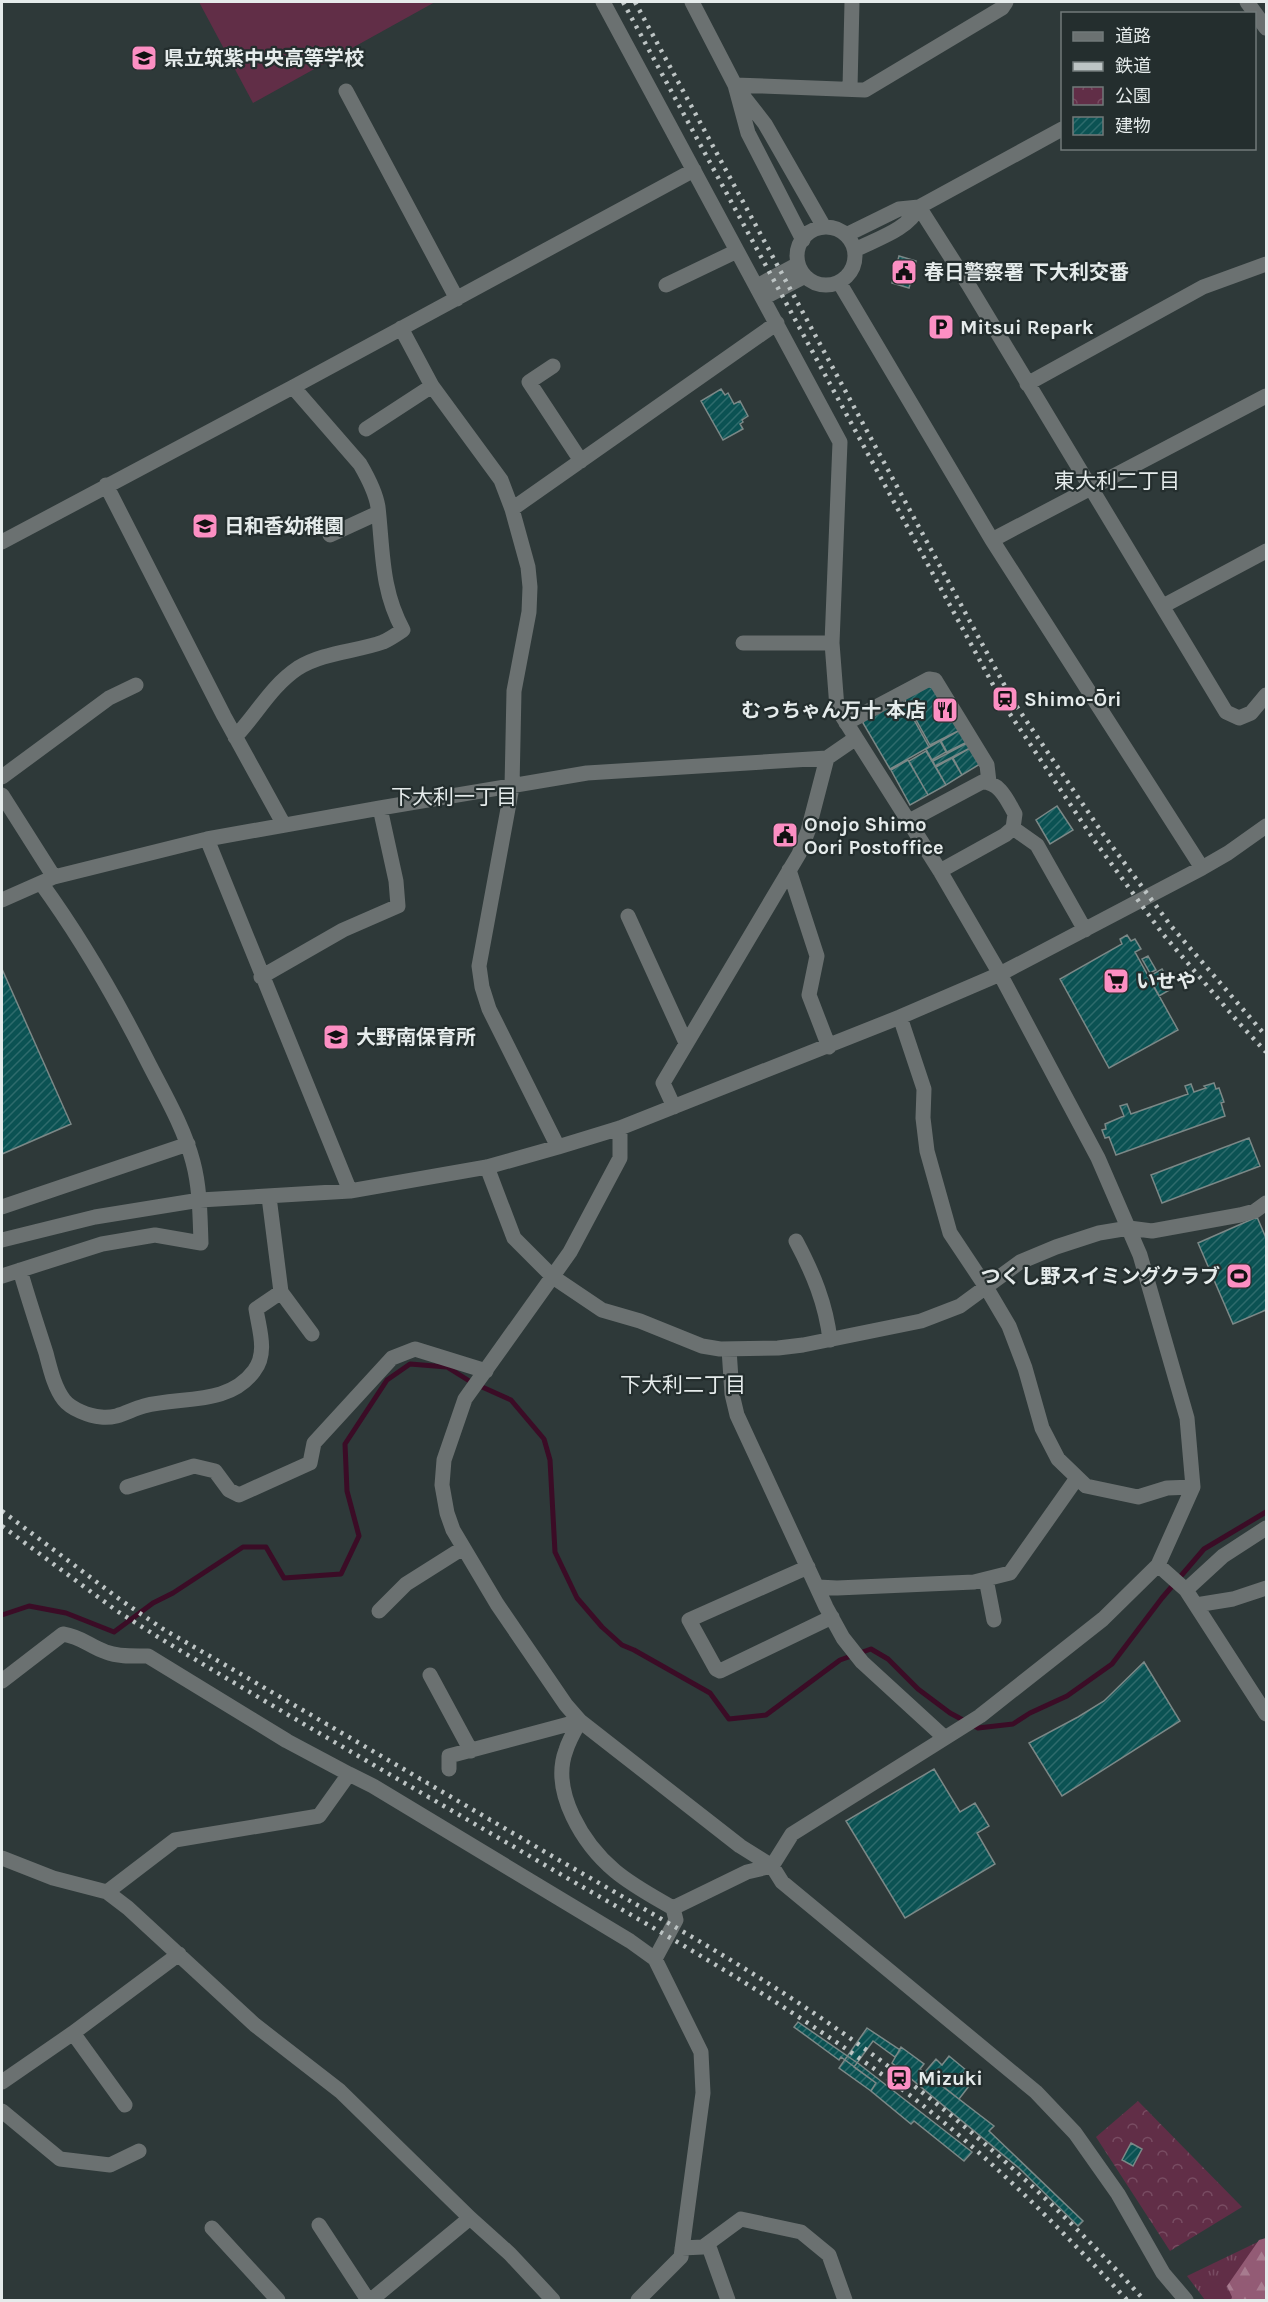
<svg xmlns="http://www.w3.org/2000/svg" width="1268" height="2302" font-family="Karla,'Noto Sans JP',sans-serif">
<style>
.grass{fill:url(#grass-tufts)}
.forest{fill:url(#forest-firs)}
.park{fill:url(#park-crowns)}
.pitch{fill:#612e47}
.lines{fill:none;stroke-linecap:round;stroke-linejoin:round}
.stream{stroke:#3b0c26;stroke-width:5}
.building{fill:url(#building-hatch);stroke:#7b8887;stroke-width:1.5}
.minor{stroke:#6b7171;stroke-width:15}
.rail{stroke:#bdc4c4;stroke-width:4.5;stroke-dasharray:3 6;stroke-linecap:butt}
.labels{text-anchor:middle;stroke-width:4.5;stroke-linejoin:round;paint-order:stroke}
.poi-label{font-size:20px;font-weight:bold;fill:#e5ebeb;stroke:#242e2e;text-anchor:start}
.neighbourhood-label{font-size:21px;fill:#e5ebeb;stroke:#242e2e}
</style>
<defs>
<pattern id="grass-tufts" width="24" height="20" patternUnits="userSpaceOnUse" patternTransform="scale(1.5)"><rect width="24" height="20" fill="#612e47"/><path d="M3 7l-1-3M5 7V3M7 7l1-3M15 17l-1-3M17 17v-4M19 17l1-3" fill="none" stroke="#784c62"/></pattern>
<pattern id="forest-firs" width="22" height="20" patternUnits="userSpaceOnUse" patternTransform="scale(1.5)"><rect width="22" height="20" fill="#935b75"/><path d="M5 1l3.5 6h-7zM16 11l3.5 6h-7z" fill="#a77b8f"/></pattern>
<pattern id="park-crowns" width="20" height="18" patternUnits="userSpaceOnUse" patternTransform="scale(1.5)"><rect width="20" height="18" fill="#612e47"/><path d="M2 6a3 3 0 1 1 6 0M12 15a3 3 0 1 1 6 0" fill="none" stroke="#784c62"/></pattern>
<pattern id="building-hatch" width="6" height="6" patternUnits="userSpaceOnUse" patternTransform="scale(1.5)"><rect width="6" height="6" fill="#0b5253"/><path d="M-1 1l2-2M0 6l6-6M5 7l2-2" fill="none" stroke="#2e6b6c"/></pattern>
</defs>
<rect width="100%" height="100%" fill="#2e3939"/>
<path class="grass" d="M1266,2238v62h-61l-18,-24z"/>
<path class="forest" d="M1266,2238v62h-35l1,-3 -5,-11 32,-46z"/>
<path class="park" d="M1138,2101l104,106 -72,44 -74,-114z"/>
<path class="pitch" d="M199,2h236l-182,101z"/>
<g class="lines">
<path class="stream" d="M2,1615l27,-9 37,7 48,19 39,-29 20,-10 70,-46h23l18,31 57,-4 18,-38 -12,-45 -2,-47 42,-64 23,-16 37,3 24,15 40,18 33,39 6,21 5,92 22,46 25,29 20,18 12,5 76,43 19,26 37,-4 74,-55 31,-11 17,10 30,30 32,24 28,15 35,-4 17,-11 37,-17 45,-32 50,-66 42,-49 62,-37"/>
</g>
<path class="building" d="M899,256l17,5 -7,27 -17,-5z
M721,389l4,6 3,-2 6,11 6,-3 8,15 -6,4 1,2 -3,2 3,5 -20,11 -22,-39z
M925,686l11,2 24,42 -30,15 -26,-47z
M902,698l27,49 -39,22 -27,-46 4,-9z
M960,730l7,12 -20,10 -6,-11z
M940,741l6,11 -14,8 -6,-11z
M967,743l3,5 -35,18 -2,-5z
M970,748l10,16 -18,11 -9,-17z
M926,751l20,34 -18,10 -19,-34z
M952,758l10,17 -16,10 -10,-18z
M908,760l20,35 -18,10 -19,-35z
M1057,806l16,24 -23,14 -14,-24z
M1127,935l4,6 4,-2 6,10 -6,3 43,78 -69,38 -49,-89 62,-35 -2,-5z
M1148,956l8,14 -6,3 -8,-14z
M2,969l69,155 -69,30z
M1162,969l11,19 -14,8 -11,-19z
M1214,1083l2,6 3,-1 5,14 -3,1 4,13 -109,39 -7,-18 -4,1 -3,-8 4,-1 -1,-5 19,-8 -4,-10 7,-2 4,10 57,-20 -3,-8 6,-2 3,8 12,-4 -2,-2z
M1249,1138l11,28 -98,37 -11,-28z
M1257,1217l9,21v72l-33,14 -35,-81z
M1144,1662l36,59 -118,75 -33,-53 49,-26 26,-16z
M934,1769l26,43 15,-9 14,23 -12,7 18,31 -90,54 -59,-97z
M798,2022l61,42 113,88 -8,9 -50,-40 -3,3 -40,-33 5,-8 -35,-26 -2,3 -45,-33z
M867,2028l33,22 -5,7 -22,-16 -19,26 22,16 -5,8 -32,-23z
M901,2047l23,17 -4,5 74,57 -5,5 94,90 -5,5 -59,-58 -127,-105z
M949,2056l17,14 -6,8 9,8 -10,13 -34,-27 11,-13 6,6z
M1131,2143l11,6 -9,17 -11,-6z"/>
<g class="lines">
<path class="minor" d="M603,2l237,440 -8,201 5,65 103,163 60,103 98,184 42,97 47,163 6,69 -35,78 -55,54 -123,97 -188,118 -20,32 -25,6 -74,36 3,12 -21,39
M692,2l43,83 130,5 137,-82 4,-6
M1247,2l19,26
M735,85l13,48 55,107
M850,88l2,-86
M346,91l111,208
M740,92l25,32 59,103
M919,207l49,77 258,428 13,6 12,-5 15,-18
M797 256a29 29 0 1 1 58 0a29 29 0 1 1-58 0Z
M846,235l53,-26 20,-2 143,-78
M855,250c21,-11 53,-20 64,-43
M839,282l153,258 210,328
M666,285l71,-34
M757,286l41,-22
M763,298l42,-22
M401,328l31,58 69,94 11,29 16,58 2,20 -1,25 -15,79 -2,96 -33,179 3,21 7,22 69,138
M553,366l-24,16 52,79
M1027,384l176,-97 63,-23
M366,429l66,-43
M106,485l118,231 60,109
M512,509l265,-186
M330,535l48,-22
M992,540l274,-144
M2,542l291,-155 401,-217
M1163,606l103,-55
M743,643h89
M846,723l83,-44 6,1 52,85 2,17
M235,737c22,-23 36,-51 63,-69 26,-16 57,-16 85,-26 7,-3 14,-8 20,-12 -22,-40 -20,-79 -25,-123 -2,-13 -11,-31 -18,-43l-67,-77
M2,777l107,-79 27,-13
M2,795l52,82
M909,821l73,-39c18,0 25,18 33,32l-2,14 -8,7 -65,36
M1013,828l24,17 48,85
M207,839l143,352
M789,870l28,86 -8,39 20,52
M2,900l52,-23 153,-38 173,-31 207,-35 240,-15 29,-20
M628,916l58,127
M261,977l82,-47 55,-24 -2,-25 -16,-73
M900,1017l24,72 -1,29 4,33 23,82 36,54 23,39 16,42 17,60 16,31 28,27 52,11 29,-9 26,-1
M674,1107l-11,-24 136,-229 9,-23 19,-73
M620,1128v30l-50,94 -105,147 -21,61 -2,25 5,28 6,17 44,74 69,101 14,16 160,125 32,20 10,16 254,210 39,41 43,61 45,79 23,27
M487,1167l27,71 39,39 49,33 38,11 62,25 18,3 58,-1 25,-3 118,-24 39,-15 60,-44 36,-15 43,-14 30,-5 23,3 88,-16 15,-4 11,-8
M269,1197l12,95 31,42
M2,1207l186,-63
M2,1240l93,-23 105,-17 150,-9 137,-24 71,-20 62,-19 280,-111 100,-43 202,-106 26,-15 38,-27
M796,1241c17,32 30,63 34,99
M20,1270c8,28 17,55 26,83 4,15 8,34 18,47 7,9 25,16 37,17 17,2 28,-7 43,-11 37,-10 84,0 110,-35 14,-18 5,-42 2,-62l25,-17
M2,1276l100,-32 53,-9 46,8c-1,-27 -1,-55 -8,-81 -9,-34 -27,-65 -43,-96 -32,-64 -67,-125 -109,-183
M729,1349l3,45 5,21 89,192 17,31 19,24 83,76
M127,1487l67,-21 21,5 14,19 10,5 71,-32 4,-20 78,-85 23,-9 71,22
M1158,1565l28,25 80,124
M808,1567l-119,53 27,49 4,2 112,-54
M986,1579l8,41
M818,1587l19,1 137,-6 36,-9 67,-95
M1186,1590l37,-34 43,-28
M1196,1605l37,-6 33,-11
M379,1611l27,-27 57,-36
M430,1675l41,76
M2,1681l61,-47c19,3 26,12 43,18 13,5 28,4 42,4l139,85 62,33
M580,1721c-5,9 -11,19 -14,29 -16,42 18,95 49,121 18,15 39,26 58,37
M449,1769v-13l131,-35
M2,1858l51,20 54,14 21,16 127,117 85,66 130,127 40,36 43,46
M107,1892l68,-52 144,-24 30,-42 24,12 257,155 25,18 46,93 2,41 -22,164 -43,43
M73,2033l52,72
M2,2082l71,-49 106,-79
M2,2111l58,48 50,6 29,-14
M319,2225l49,75
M212,2228l66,72
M708,2244l20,56
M682,2248l21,-1 38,-28 60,13 28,23 16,45
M371,2300l99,-82"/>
<path class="rail" d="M623,2l381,703 90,135 68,93 77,90 27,29
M635,2l378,699 90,133 68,92 95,110
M2,1511l120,90 41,28c130,75 259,151 389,227 102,59 206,116 302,185 106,76 203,162 290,259
M2,1526l115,85 41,26c135,82 273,161 409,241 115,66 230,132 336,212 82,62 154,135 224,210"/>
</g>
<defs>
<g id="school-square" transform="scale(1.35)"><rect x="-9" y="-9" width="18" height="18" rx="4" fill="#fc8fc3" stroke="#242e2e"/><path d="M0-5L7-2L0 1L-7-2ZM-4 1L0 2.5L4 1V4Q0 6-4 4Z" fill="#111"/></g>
<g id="civic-square" transform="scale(1.35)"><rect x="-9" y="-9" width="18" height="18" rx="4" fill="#fc8fc3" stroke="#242e2e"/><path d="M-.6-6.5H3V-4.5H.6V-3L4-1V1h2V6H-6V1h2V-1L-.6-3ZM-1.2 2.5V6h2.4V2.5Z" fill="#111"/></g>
<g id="parking-square" transform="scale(1.35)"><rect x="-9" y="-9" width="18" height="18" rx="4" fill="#fc8fc3" stroke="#242e2e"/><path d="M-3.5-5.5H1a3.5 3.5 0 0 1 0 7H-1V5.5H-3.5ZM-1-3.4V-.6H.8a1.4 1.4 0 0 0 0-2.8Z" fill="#111"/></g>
<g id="station-square" transform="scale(1.35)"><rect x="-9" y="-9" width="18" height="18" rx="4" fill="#fc8fc3" stroke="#242e2e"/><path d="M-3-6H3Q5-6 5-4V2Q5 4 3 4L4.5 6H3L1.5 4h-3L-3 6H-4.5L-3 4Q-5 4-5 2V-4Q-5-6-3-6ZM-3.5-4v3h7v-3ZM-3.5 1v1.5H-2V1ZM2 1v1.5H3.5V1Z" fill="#111"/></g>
<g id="restaurant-square" transform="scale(1.35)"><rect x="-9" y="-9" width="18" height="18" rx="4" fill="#fc8fc3" stroke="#242e2e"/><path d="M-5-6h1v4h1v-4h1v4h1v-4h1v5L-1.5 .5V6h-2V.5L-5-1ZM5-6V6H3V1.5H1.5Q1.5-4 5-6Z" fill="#111"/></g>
<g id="supermarket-square" transform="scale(1.35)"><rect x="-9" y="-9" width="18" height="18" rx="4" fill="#fc8fc3" stroke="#242e2e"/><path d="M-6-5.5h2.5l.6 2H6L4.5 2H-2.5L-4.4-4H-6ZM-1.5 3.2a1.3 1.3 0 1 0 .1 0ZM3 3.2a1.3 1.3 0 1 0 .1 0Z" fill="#111"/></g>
<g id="stadium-square" transform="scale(1.35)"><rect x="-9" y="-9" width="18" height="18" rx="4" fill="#fc8fc3" stroke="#242e2e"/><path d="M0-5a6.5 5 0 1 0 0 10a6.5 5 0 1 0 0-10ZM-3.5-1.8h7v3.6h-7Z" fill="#111"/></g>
</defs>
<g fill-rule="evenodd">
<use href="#school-square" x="144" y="58"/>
<use href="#civic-square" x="904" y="272"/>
<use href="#parking-square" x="941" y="327"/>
<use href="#school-square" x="205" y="526"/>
<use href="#station-square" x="1005" y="699"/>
<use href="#restaurant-square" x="945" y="710"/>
<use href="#civic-square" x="785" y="835"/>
<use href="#supermarket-square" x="1116" y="981"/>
<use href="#school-square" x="336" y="1037"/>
<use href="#stadium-square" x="1239" y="1276"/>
<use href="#station-square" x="899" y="2078"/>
</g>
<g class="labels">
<g class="poi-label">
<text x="164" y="65">県立筑紫中央高等学校</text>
<text x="924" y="279">春日警察署 下大利交番</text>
<text x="960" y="334">Mitsui Repark</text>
<text x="224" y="533">日和香幼稚園</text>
<text x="1024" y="706">Shimo-Ōri</text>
<text x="926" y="717" text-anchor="end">むっちゃん万十 本店</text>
<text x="804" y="831">Onojo Shimo<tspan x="804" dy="23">Oori Postoffice</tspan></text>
<text x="1136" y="988">いせや</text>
<text x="356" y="1044">大野南保育所</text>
<text x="1220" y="1283" text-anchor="end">つくし野スイミングクラブ</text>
<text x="918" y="2085">Mizuki</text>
</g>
<g class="neighbourhood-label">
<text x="1117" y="488">東大利二丁目</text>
<text x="454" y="804">下大利一丁目</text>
<text x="683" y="1392">下大利二丁目</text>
</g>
</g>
<rect width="1268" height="2302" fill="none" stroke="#e5ebeb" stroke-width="6"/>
<rect x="1061" y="12" width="195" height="138" fill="#242e2e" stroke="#717a7a" stroke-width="1.5"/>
<rect x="1073" y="32" width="30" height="9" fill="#6b7171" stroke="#717a7a" stroke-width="1.5"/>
<text x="1115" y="42" font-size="18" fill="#e5ebeb">道路</text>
<rect x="1073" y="62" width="30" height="9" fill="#bdc4c4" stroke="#717a7a" stroke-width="1.5"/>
<text x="1115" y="72" font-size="18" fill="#e5ebeb">鉄道</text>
<rect x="1073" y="87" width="30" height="18" fill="url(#park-crowns)" stroke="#717a7a" stroke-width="1.5"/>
<text x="1115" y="102" font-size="18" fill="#e5ebeb">公園</text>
<rect x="1073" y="117" width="30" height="18" fill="url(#building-hatch)" stroke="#717a7a" stroke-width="1.5"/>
<text x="1115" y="132" font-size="18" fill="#e5ebeb">建物</text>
</svg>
